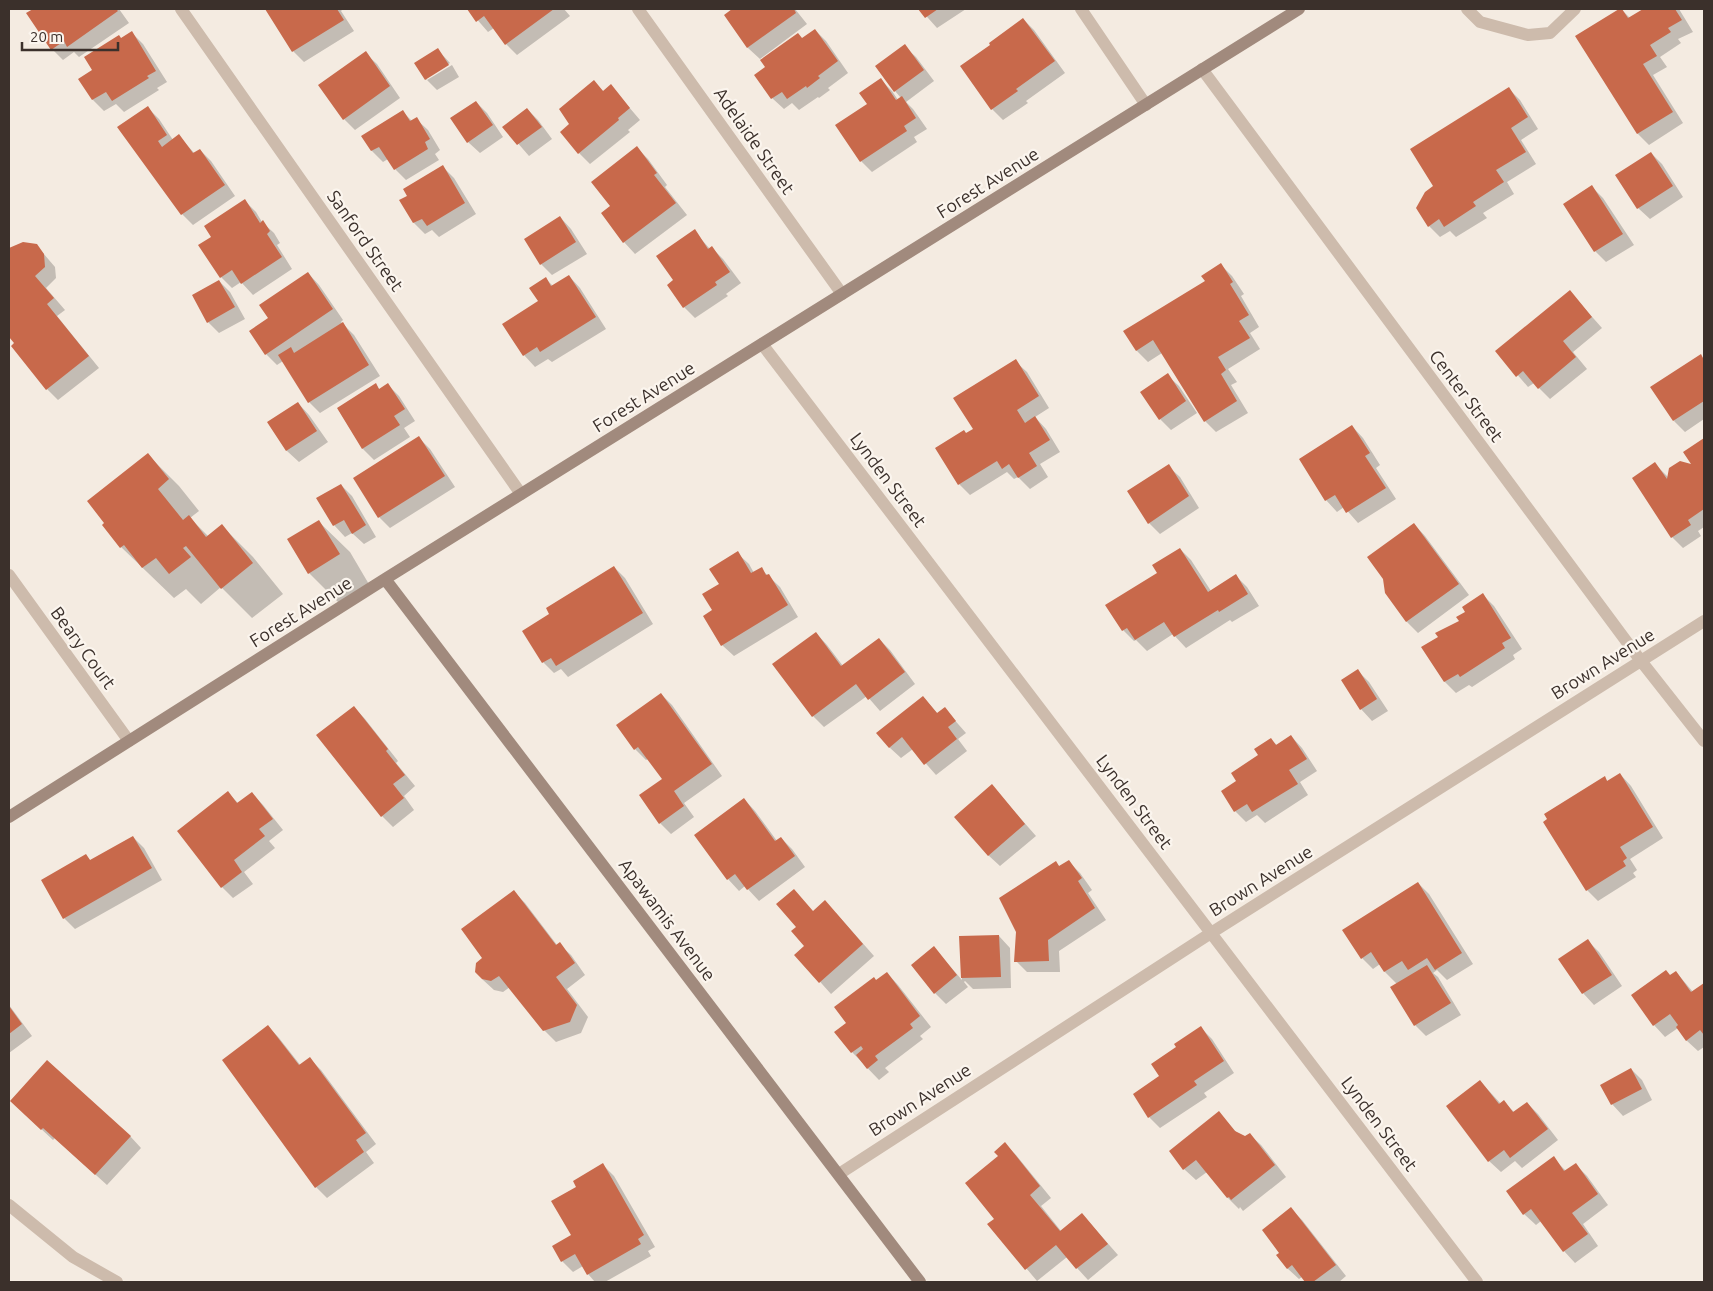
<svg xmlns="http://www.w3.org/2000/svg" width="1713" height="1291" font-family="Ubuntu,sans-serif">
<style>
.shadow{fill:#0003}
.building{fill:#c8694b}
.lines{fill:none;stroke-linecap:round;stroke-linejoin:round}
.lane{stroke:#cdbbac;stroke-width:12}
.street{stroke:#cdbbac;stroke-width:12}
.secondary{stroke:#a18a7d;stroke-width:12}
.labels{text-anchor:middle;stroke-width:4.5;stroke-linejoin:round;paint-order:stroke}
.street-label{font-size:18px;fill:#3b302b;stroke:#fbf5ee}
</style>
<rect width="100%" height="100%" fill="#f4ebe1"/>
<path class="shadow" d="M35,9h84l10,14 -50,34 -5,-5 -11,8 -11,-11 -24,-35z
M267,9h76l-2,2 13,20 -50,31 -11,-11z
M468,9h96l6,7 -53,39 -11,-11 -12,-16 -6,4z
M734,9h61l12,15 -47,35 -12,-11 -23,-33z
M920,9h46l-29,19z
M1621,9l9,9 16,-9h33l14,23 -15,7 3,4 -21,14 7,10 -14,8 30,48 -34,22 -11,-11 -61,-97z
M1023,19l11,11 31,43 -39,28 2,2 -25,17 -11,-11 -1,-64z
M815,30l11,11 22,32 -20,15 2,2 -11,8 -1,-1 -19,13 -7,-7 -8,6 -12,-11 -5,-31z
M132,33l11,11 24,38 -10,6 2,2 -35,22 -8,-8 -12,7 -11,-11 -13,-21 14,-8 28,-32z
M904,46l12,11 18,24 -28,21 7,7 14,20 -13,8 3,5 -45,30 -11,-11 7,-57 13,-24 11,11 6,9 3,-2 -6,-7z
M438,50l12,13 -23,14v3l-1,-1z
M365,53l12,11 23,34 -45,32 -11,-11z
M452,65l7,12 -22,13 -10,-10z
M594,82l10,10 7,-6 29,34 -12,10 2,2 -40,32 -11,-11 -8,-28z
M1508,88l12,12 18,29 -17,11 15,24 -29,18 7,12 -31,19 4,5 -31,19 -6,-6 -10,6 -11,-11 6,-40z
M476,102l11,11 16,24 -23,16 -12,-11 -16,-23z
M148,108l11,11 14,21 6,-4 16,18 5,-4 11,11 24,35 -42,29 -11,-11 -63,-86z
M527,109l11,11 14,19 -23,17 -25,-29z
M403,112l9,9 4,-2 12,11 12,20 -5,4 4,6 -33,20 -11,-11 -7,-10 -5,3 -11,-11 -9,-15z
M637,148l11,11 19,26 -2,2 22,28 -52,39 -11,-12 -22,-29 9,-6z
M1651,153l11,11 21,33 -33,22 -12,-11z
M443,167l11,11 22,36 -37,23 -7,-7 -7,4 -11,-11 -13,-22z
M1592,187l11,11 31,47 -28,17 -11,-11 -30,-47z
M245,201l11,11 6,10 12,11 6,10 -3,2 15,24 -39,26 -12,-13 -9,6 -11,-11 -8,-40z
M560,217l11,12 16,25 -35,21 -11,-11z
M694,231l16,18 2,-1 11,11 18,24 -15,11 2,2 -33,22 -11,-11 -9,-26z
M37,246l18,21 1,11 -10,10 19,22 -8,6 42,52 -41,32 -11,-11 -31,-45 -5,-7 -2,2v-89l3,-3z
M1221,265l11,11 12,18 -3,2 18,31 -9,6 10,16 -32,20 9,13 -6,3 17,28 -32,19 -11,-11 -43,-68 -14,9 -11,-11 -12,-19 81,-51z
M308,273l11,12 24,35 -2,2 13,13 26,41 -60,37 -11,-11 -26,-41 -6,4 -11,-11 4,-35z
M569,276l11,12 26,41 -54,33 -4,-3 -13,8 -11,-12 22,-76 7,7z
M219,281l11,11 15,27 -26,14 -11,-11z
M1570,292l32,36 -29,24 14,17 -37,30 -16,-16 -6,4 -31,-36z
M1700,356l4,4v59l-19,13 -11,-11z
M1015,361l12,11 22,36 -14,9 11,12 14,23 -20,12 8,13 -18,12 -12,-12 -4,2 -7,-7 -37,23 -11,-11 8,-50 7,-5z
M1167,375l12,11 18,27 -26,17 -11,-11z
M376,385l4,5 8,-5 11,11 16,25 -11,7 6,9 -36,23 -11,-11 -25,-40z
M298,403l11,12 19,27 -29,20 -12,-11 -18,-28z
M1352,426l11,12 17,27 -4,3 20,31 -38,24 -14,-16 -7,5 -11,-12 -26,-41z
M419,438l11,11 25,38 -65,41 -11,-11z
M1704,439v88l-6,4 3,5 -18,12 -11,-11 -17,-73 14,14 25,-11 -10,-14z
M148,455l31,31 20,25 -9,7 19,19 13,-11 31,31 30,37 -31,24 -31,-31 -20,17 -15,-15 -12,9 -53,-51z
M1168,466l12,11 19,31 -39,26 -11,-11z
M341,485l11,11 24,41 -12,7 -12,-11 -7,4 -11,-12 -16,-26z
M319,522l31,30 20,34 -30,18 -31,-31z
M1414,524l11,12 44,59 -51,38 -11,-11 -21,-29z
M1180,549l11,11 20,31 25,-15 11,11 12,19 -27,16 -2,-2 -44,28 -13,-14 -26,17 -11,-11 -2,1 -11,-11 36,-57z
M737,553l12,11 5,9 7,-4 19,18 18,30 -64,39 -12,-11 -9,-34 7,-26z
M614,567l11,11 28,46 -85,53 -7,-8 -7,4 -11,-11z
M1483,595l11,11 28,43 -9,6 2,4 -43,28 -3,-2 -13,8 -12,-12 -4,-43 21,-16 5,-10z
M816,633l11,12 16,21 36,-27 11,11 25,34 -35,27 -13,-15 -43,31 -11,-11 -39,-52z
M1358,671l11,11 19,29 -16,10 -11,-12 -18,-28z
M661,694l11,11 50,71 -38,27 10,14 -23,17 -11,-11 3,-43 -15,-21 -2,1 -11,-11z
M923,697l15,17 6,-6 22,25 -8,6 9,12 -31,24 -23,-26 -12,9 -12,-11z
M354,707l11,12 33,42 -2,2 19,23 -11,10 10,14 -21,17 -11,-11z
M1291,736l11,12 15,23 -17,11 8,13 -43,28 -8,-8 -11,7 -11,-11 3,-29 33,-42 6,5z
M1620,774l11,12 32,52 -33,21 7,11 -4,3 3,4 -38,24 -11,-11 18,-112 3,4z
M992,786l44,50 -36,30 -12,-11z
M228,793l11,11 13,-11 11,12 20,25 -14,11 6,7 -31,24 9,12 -20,14 -11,-11z
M744,799l11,12 22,30 4,-3 11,11 13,18 -46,34 -14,-15 -6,5 -11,-12 -32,-43z
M133,837l11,11 18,32 -87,49 -11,-11 22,-62 5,5z
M1069,862l11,11 12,17 -4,3 18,27 -47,31 1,21h-33l-11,-11 40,-98 4,4z
M1418,883l11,11 44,70 -26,16 -10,-10 -4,3 5,4 23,38 -35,21 -11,-11 -18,-41 -12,-12 -5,-8 -7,5 -11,-11z
M513,891l12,12 32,42 2,-1 12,11 14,20 -18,14 21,28 -7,16 -25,9 -12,-12 -34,-43 -7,5 -9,-2 -12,-11 2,-21z
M813,912l23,1 38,43 -43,38 -35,-39 10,-9 -8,-19z
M999,936l11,12 1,40 -38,1 -8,-8 -1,1 4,5 -22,17 -11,-11 -1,-45 28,32 -1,-42z
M1588,941l11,11 23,34 -28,19 -11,-12z
M1676,972l17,20 11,-8v63l-6,4 -12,-11 -8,-12 -13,9 -11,-12 -22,-30z
M887,973l11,12 33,42 -11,9 3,3 -38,29 4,4 -10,8 -27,-28 25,-71z
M9,1005l23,31 -23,17z
M268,1026l11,12 22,28 9,-7 11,11 55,74 -10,8 8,11 -47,35 -11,-11z
M1201,1028l11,11 22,34 -30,20 3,4 -47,31 -11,-11 12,-40 17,-30z
M1631,1069l11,11 10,20 -29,16 -11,-12z
M1480,1081l21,23 3,-2 11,11 12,-10 11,11 20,26 -36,28 -7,-7 -14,11 -12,-11 -41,-55z
M23,1112l107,24 11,12 -34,37 -52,-47 -2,2z
M1219,1113l19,21 7,3 4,-3 12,11 25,32 -43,34 -3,-4 -1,2 -11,-11 -21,-26 -11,8 -12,-11 -13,-18z
M1005,1144l11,11 35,43 -10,8 20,25 21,-17 36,41 -30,25 -21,-23 -30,24 -48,-57 7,-5 4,-62z
M1553,1158l13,13 10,-6 11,11 21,29 -25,19 15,22 -23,17 -11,-12 -23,-30 -5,4 -12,-11z
M603,1165l11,11 41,71 -7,4 3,5 -46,26h-10l-7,-8 -5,-8 -10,6 -11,-11 11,-25 5,-49z
M1291,1209l11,11 44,56 -7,6h-32l-5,-5 -3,2 -12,-11 -6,-15z"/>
<path class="building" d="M33,9h83l2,2 -51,36 -3,-6 -13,9 -25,-37z
M265,9h72l7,11 -52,32z
M467,9h87l-49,36 -21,-29 -8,6z
M732,9h62l2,4 -49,35 -23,-33z
M918,9h20l-13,9z
M1619,9h3l6,9 15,-9h32l7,11 -14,8 3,4 -21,13 7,11 -14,8 30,48 -36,22 -62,-98z
M1023,18l32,43 -39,28 2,2 -27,19 -31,-44 30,-21 -1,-2z
M815,29l23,32 -20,15 2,2 -13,10 -1,-2 -19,13 -5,-7 -11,7 -17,-24 11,-8 -5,-7 38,-27 4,5z
M132,31l24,40 -9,5 2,2 -37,23 -6,-9 -14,8 -14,-21 14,-9 -8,-13 35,-22 2,3z
M905,44l19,26 -30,22 -19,-26z
M438,48l11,17 -24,15 -11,-17z
M366,51l24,35 -47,34 -25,-35z
M881,78l15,22 6,-4 14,22 -12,8 3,5 -47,31 -25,-37 32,-21 -8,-11z
M594,80l9,11 8,-7 19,24 -12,10 1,2 -41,34 -18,-22 9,-8 -10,-15z
M1509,87l19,30 -17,11 15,24 -30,18 8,12 -31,20 3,4 -32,21 -5,-8 -11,8 -12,-19 9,-16 8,-6 -23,-37z
M476,101l17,24 -26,18 -17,-25z
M148,106l19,29 -9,6 4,6 17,-13 14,19 7,-4 25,36 -44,30 -64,-88z
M527,108l15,19 -25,18 -15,-18z
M403,110l7,11 7,-4 13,22 -5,3 3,7 -34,21 -15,-23 -8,4 -10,-15z
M637,146l20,27 -3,2 22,28 -53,40 -22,-30 9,-7 -19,-24z
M1651,152l22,34 -36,23 -22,-34z
M443,165l22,38 -38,23 -5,-7 -9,4 -14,-23 8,-4 -4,-7z
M1592,185l31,49 -29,18 -31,-48z
M245,199l15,24 3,-3 7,11 -3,3 15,23 -41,27 -9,-14 -12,8 -22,-33 13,-8 -7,-11z
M560,216l16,26 -36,23 -16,-26z
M695,229l13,20 4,-3 18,26 -15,10 2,3 -34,23 -16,-23 6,-5 -17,-24z
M23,242l14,2 7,10 1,13 -10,9 19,22 -7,6 42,52 -43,34 -35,-44 3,-3 -5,-6v-89z
M1221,263l12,19 -3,2 19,31 -10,6 11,17 -32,19 8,13 -5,4 16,27 -33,21 -51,-82 -17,11 -13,-20 82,-50 -4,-5z
M308,272l25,37 -68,46 -16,-24 19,-13 -9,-13z
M569,275l27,42 -56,35 -3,-5 -14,9 -21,-32 36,-23 -9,-13 17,-11 5,9z
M219,280l16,27 -28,16 -15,-28z
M1570,290l22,27 -29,24 13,16 -38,32 -15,-18 -7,6 -21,-26z
M343,322l26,43 -61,38 -30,-48 13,-8 3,6z
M1701,354l3,6v41l-31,20 -23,-34z
M1016,359l23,37 -22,14 8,13 10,-7 15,24 -21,13 8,13 -19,12 -9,-14 -7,5 -5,-8 -39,24 -23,-37 29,-18 2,3 7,-4 -20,-31z
M1168,373l18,28 -27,19 -19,-28z
M376,383l3,6 9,-6 17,26 -11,7 6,9 -38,24 -25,-41z
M298,402l19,29 -31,20 -19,-29z
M1352,425l18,28 -5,3 21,32 -40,25 -11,-18 -10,6 -26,-42z
M419,436l26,40 -67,42 -25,-40z
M1704,438v71l-16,11 3,5 -20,13 -39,-60 23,-16 12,17 2,-11 11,-7 11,3 -8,-12z
M148,453l21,26 -11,10 25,31 6,-5 17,22 16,-13 31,39 -32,26 -35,-43 -3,2 8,9 -22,17 -13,-16 -14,10 -18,-23 -4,3 -18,-23 2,-2 -17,-22z
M1169,464l20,32 -41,28 -21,-33z
M341,484l25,41 -14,9 -8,-14 -11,6 -17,-28z
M319,520l21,34 -32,20 -21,-35z
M1414,523l45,61 -53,38 -21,-29 -2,-14 -16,-22z
M1180,548l28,44 28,-18 12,20 -29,18 -1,-2 -44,27 -10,-15 -29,18 -8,-12 -5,3 -17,-26 52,-32 -5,-8z
M738,551l13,22 11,-6 4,8 3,-1 19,31 -67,41 -18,-30 9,-6 -10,-16 17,-10 -10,-15z
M614,566l29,47 -87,53 -5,-8 -9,5 -20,-32 27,-17 -3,-6z
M1483,593l28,45 -9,5 3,5 -45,29 -2,-3 -14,8 -23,-35 17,-10 -3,-4 24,-12 -3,-4 9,-5 -3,-5z
M816,632l25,34 38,-28 26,34 -37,28 -12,-16 -44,33 -40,-53z
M1358,669l19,30 -17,11 -19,-30z
M661,693l51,71 -38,27 10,15 -25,18 -20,-29 23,-16 -24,-32 -4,3 -18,-25z
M923,696l14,17 8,-6 11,14 -8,6 9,12 -33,26 -22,-28 -13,11 -13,-15z
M354,706l34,43 -2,2 19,24 -12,9 11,14 -23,19 -65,-82z
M1291,735l16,24 -18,11 9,14 -46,28 -5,-8 -13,8 -13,-21 15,-10 -5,-8 27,-18 -4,-6 17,-11 5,7z
M1620,773l33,54 -33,20 7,11 -4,3 3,5 -40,25 -43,-69 4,-3 -3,-5 61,-38 2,5z
M992,784l33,40 -37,32 -34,-39z
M228,791l9,12 15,-11 21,27 -14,10 6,7 -31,24 8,12 -21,16 -44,-57z
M744,798l31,43 6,-4 14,19 -48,34 -12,-16 -8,6 -33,-45z
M133,836l19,32 -89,51 -22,-39 45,-26 4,6z
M1069,860l13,18 -4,3 17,27 -47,32 1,21 -35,1 2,-30 -17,-34 57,-37 3,5z
M1418,882l44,71 -27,17 -8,-12 -19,12 -6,-9 -18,11 -13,-20 -10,7 -19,-29z
M794,889l19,22 12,-11 38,44 -44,39 -25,-28 10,-9 -13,-15 5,-4 -20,-23z
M514,890l42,55 4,-3 15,21 -19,14 21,28 -7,17 -27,9 -44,-55 -8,5 -9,-2 -7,-7 1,-9 6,-5 -21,-29z
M999,935l2,42 -40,1 -2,-42z
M1588,939l24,36 -30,19 -24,-35z
M934,946l23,29 -23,19 -23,-29z
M1427,965l24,38 -37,23 -24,-39z
M1666,970l4,5 6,-4 15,21 13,-9v52l-4,-5 -14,11 -10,-14 2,-2 -8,-11 -17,12 -22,-31z
M887,972l33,44 -10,8 3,4 -38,28 3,4 -11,9 -11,-14 7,-6 -2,-3 -10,7 -17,-21 12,-9 -12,-16 40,-30 2,3z
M9,1006l13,18 -13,10z
M268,1025l31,40 11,-8 56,76 -10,7 8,12 -49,36 -93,-128z
M1201,1026l23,35 -30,20 3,4 -49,33 -15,-24 26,-18 -8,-12 25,-17 -2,-3z
M47,1060l84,76 -36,39 -52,-47 -2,2 -31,-29z
M1631,1068l11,21 -31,16 -11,-20z
M1480,1080l19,24 5,-4 9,12 14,-10 21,27 -38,29 -6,-8 -16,12 -42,-56z
M1219,1111l16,20 10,5 5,-3 25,32 -44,35 -2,-3 -2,1 -31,-38 -13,10 -14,-19z
M1005,1142l35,44 -10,9 30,36 22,-18 26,31 -32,25 -20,-24 -31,25 -38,-46 7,-5 -29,-36 33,-27 -4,-4z
M1554,1156l10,15 12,-8 22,31 -26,19 16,21 -25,18 -32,-43 -8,6 -17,-24z
M603,1163l41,72 -6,4 3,5 -54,31 -12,-21 -14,8 -9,-16 19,-11 -20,-34 25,-14 -3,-6z
M1291,1207l45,58 -23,17h-8l-13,-17 -5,4 -11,-14 3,-2 -17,-23z"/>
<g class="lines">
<path class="lane" d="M1467,9l13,13 48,13 22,-2 25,-24"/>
<path class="street" d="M181,9l340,485
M638,9l204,285
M1081,9l65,96
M1202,69l439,592 63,80
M762,344l715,938
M9,575l120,166
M839,1174l372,-241 493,-312
M9,1205l64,52 44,25"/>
<path class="secondary" d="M385,579l535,703
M9,817l376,-238 914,-570"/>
</g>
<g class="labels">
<g class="street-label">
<text transform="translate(754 141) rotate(55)" y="6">Adelaide Street</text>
<text transform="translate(988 183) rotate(-32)" y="6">Forest Avenue</text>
<text transform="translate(365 241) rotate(55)" y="6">Sanford Street</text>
<text transform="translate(1466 396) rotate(53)" y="6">Center Street</text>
<text transform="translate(644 397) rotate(-32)" y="6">Forest Avenue</text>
<text transform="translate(888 480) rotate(53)" y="6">Lynden Street</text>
<text transform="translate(301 612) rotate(-32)" y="6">Forest Avenue</text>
<text transform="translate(83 648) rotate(54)" y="6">Beary Court</text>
<text transform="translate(1603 664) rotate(-32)" y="6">Brown Avenue</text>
<text transform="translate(1134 802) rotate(53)" y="6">Lynden Street</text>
<text transform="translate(1261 881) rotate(-32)" y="6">Brown Avenue</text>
<text transform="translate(667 920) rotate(53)" y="6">Apawamis Avenue</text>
<text transform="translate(920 1100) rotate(-33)" y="6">Brown Avenue</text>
<text transform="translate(1379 1124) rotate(53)" y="6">Lynden Street</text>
</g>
</g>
<rect width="1713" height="1291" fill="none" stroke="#3b302b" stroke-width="20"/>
<path d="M22 42v8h96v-8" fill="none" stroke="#3b302b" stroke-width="2.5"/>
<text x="30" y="42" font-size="15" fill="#3b302b" stroke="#fbf5ee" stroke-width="4" paint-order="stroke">20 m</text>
</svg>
